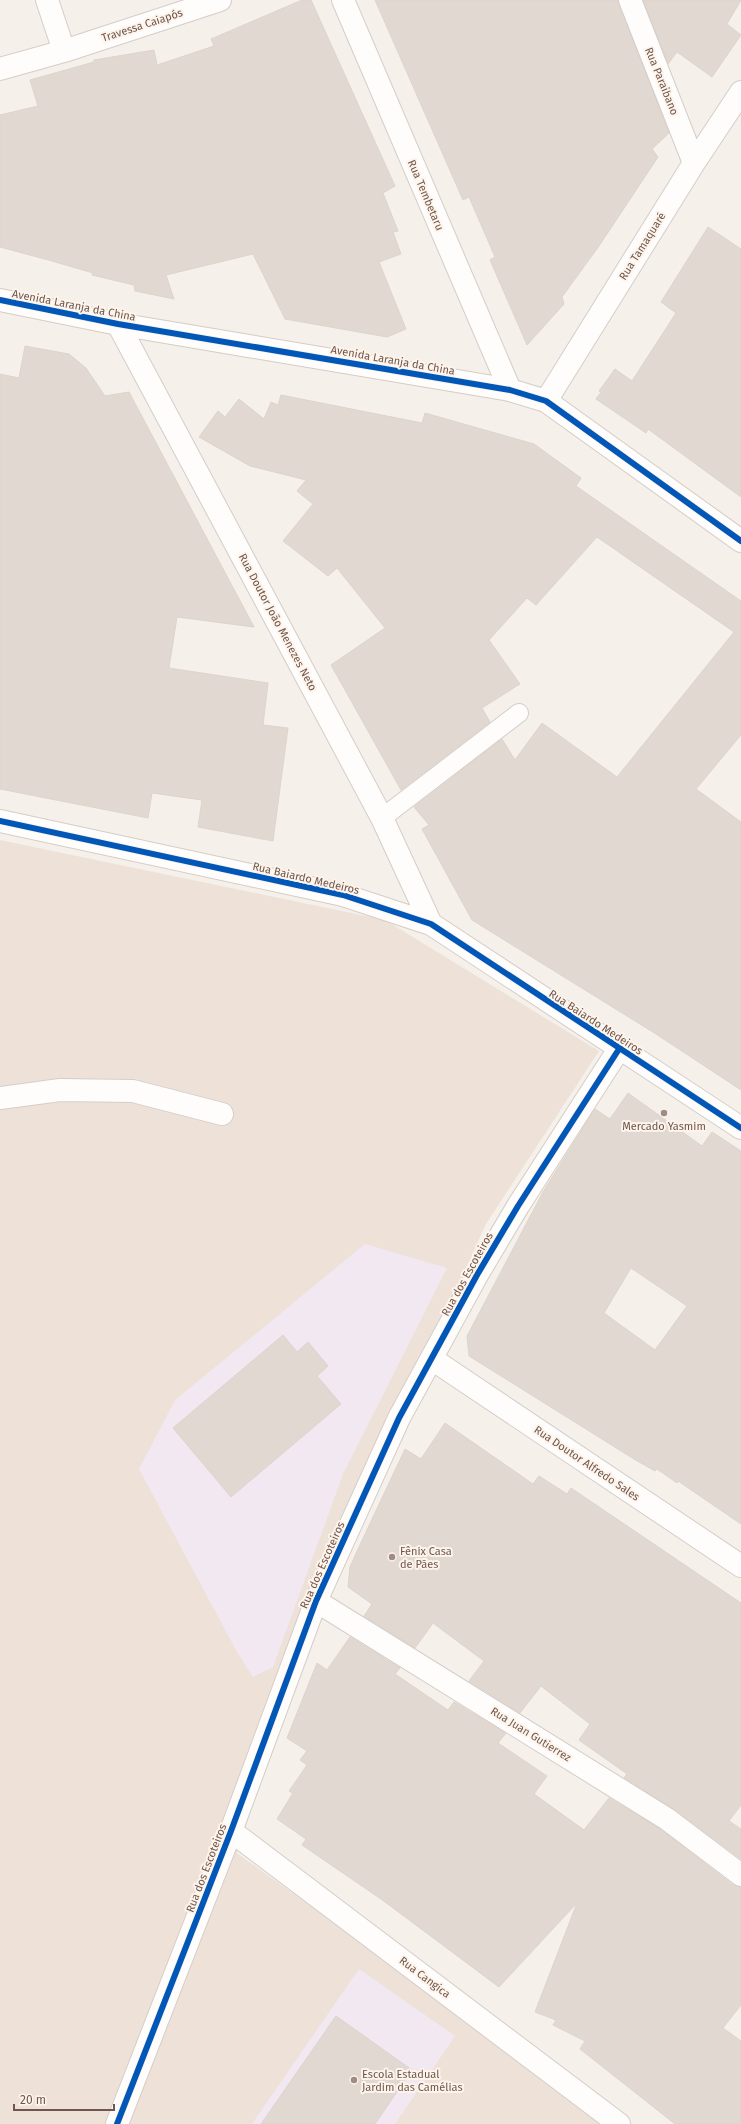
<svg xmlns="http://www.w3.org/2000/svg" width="741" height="2124" font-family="'Fira Sans',sans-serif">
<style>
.residential{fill:#eee2d8}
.education{fill:#f1e8f1}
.building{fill:#e1d8d2;stroke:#ded3cd;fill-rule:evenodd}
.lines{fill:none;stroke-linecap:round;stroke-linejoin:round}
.lane-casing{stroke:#d4cdc8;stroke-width:20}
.street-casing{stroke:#d4cdc8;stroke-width:24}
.secondary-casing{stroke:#d4ccc6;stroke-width:24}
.lane{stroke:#fefdfc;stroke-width:18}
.street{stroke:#fefdfc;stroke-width:22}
.secondary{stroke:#fefdfc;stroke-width:22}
.cycleway-casing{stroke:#fdf4eb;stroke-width:8}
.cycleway{stroke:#0057b8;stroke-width:6}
.poi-dot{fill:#9f8c84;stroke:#fdf4eb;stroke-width:1.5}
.labels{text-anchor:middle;stroke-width:4;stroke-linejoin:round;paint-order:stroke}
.street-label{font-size:11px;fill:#70564d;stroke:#fdf4eb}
.poi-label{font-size:11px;fill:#70564d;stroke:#fdf4eb;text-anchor:start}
</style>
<rect width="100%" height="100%" fill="#f5f0ea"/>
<path class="residential" d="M0,840l385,80 214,131 -113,173 -46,101 -129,306 -74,222 195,140 172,131h-604z"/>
<path class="education" d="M365,1244l82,24 -104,206 -70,193 -20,10 -16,-25 -98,-183 36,-69z
M359,1969l96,67 -60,88h-143z"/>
<path class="building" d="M302,0h9l84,186 -12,7 15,38 -5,1 8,22 -22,8 27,67 -19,8 -102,-18 -32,-65 -87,21 8,24 -39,-8 -1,-6 -42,-10 1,-2 -41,-12 -52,-14v-132l38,-9 -8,-26 64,-18v-2l60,-10 3,15 57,-19 -3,-7z
M375,0h243l51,133 -17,16 6,8 -59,89 -37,51 2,7 -37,41 -37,-85 5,-3 -26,-60 -6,3z
M643,0h98l-14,24 14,11 -29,42 -35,-25 -9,12z
M708,227l33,22v248l-93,-68 -2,4 -50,-34 5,-7 -2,-1 16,-22 17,12 44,-68 -15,-11z
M25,346l44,8 17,14 19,28 24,-4 125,235 -77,-10 -8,51 99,15 -5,42 25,3 -15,113 -75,-14 4,-27 -50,-7 -4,25 -148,-29v-415l19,4z
M281,395l141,28 3,-10 109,31 47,34 -5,8 165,115v134l-45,54 45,33v268l-85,-56 -184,-114 -50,-91 7,-4 -15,-18 88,-68 13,21 27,-37 75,54 117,-145 -137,-95 -61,68 -9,-7 -38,42 31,44 -38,24 8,14 -89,68 -70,-125 54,-37 -48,-60 -9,8 -45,-35 30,-37 -16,-13 9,-11 -56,-14 -51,-29 19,-26 7,6 14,-18 25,20 7,-17 7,3z
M628,1093l74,53 10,-14 29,19v373l-63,-43 -1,2 -20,-14 -2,2 -21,-12 -165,-103 -2,-20 76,-144 52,-83 15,10zM631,1268l56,38 -32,44 -51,-37z
M283,1335l14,17 11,-10 20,24 -11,10 24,28 -110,93 -58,-69z
M445,1423l88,61 6,-8 28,18 4,-6 170,115v202l-12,16 12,8v30l-67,-50 -50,-31 3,-4 -48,-34 11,-16 -49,-38 -21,27 -51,-32 15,-20 -51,-38 -18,25 -51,-32 8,-12 -24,-17 2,-20 8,-18 47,-100 16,10z
M350,1637l50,31 -5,6 53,36 6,-8 52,31 -8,10 49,33 -13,18 50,36 25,-32 51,31 73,56 8,2v118l-18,23 18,13v83h-66l-95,-75 5,-8 -32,-16 3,-5 -21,-8 42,-109 -78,84 -118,-88 -79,-54 4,-6 -29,-20 16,-26 -4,-2 18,-26 -7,-5 7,-9 -20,-13 30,-75 10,7z
M336,2016l76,54 -37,54h-114z"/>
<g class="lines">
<g class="lane-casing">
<path id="lane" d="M382,818l137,-105"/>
</g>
<g class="street-casing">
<path id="street" d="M47,0l17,51
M343,0l167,390
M630,0l64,163
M0,69l64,-18 156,-51
M118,324l264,494 49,106
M546,401l148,-238 47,-71
M0,821l343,74 88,29 310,204
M0,1098l60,-8 73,1 89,23
M432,1359l309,207
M316,1601l351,218 74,56
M231,1831l388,293
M117,2124l114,-293 85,-230 83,-183 78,-143 41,-69 101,-157"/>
</g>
<g class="secondary-casing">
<path id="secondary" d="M0,300l118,24 392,66 36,11 195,140"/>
</g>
<use href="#lane" class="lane"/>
<use href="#street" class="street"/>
<use href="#secondary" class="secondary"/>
<g class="cycleway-casing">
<path id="cycleway" d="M0,300l118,24 392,66 36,11 195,140
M0,821l343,74 88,29 310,204
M117,2124l114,-293 85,-230 83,-183 78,-143 41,-69 101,-157"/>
</g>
<use href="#cycleway" class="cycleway"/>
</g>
<g class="poi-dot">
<circle cx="664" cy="1113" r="4"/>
<circle cx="392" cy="1557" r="4"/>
<circle cx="354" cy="2080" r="4"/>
</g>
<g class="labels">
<g class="street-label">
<text transform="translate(142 25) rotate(-18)" y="4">Travessa Caiapós</text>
<text transform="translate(662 81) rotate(68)" y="4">Rua Paraibano</text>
<text transform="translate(426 195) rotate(67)" y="4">Rua Tembetaru</text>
<text transform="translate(642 246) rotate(-58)" y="4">Rua Tamaquaré</text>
<text transform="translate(74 305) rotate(11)" y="4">Avenida Laranja da China</text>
<text transform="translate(393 360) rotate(10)" y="4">Avenida Laranja da China</text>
<text transform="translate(278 622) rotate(62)" y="4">Rua Doutor João Menezes Neto</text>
<text transform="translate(306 878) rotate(13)" y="4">Rua Baiardo Medeiros</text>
<text transform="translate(596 1022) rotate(33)" y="4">Rua Baiardo Medeiros</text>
<text transform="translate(467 1274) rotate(-61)" y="4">Rua dos Escoteiros</text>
<text transform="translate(587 1463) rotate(34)" y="4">Rua Doutor Alfredo Sales</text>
<text transform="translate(322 1565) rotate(-66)" y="4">Rua dos Escoteiros</text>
<text transform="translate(531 1734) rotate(32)" y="4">Rua Juan Gutierrez</text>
<text transform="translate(206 1868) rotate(-69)" y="4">Rua dos Escoteiros</text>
<text transform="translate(425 1977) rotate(37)" y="4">Rua Cangica</text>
</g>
<g class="poi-label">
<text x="664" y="1130" text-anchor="middle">Mercado Yasmim</text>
<text x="400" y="1555">Fênix Casa<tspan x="400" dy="13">de Pães</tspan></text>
<text x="362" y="2078">Escola Estadual<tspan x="362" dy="13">Jardim das Camélias</tspan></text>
</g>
</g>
<path d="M14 2104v6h100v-6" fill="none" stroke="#70564d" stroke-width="2"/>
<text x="20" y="2104" font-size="12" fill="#70564d" stroke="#fdf4eb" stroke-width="3" paint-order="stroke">20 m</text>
</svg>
